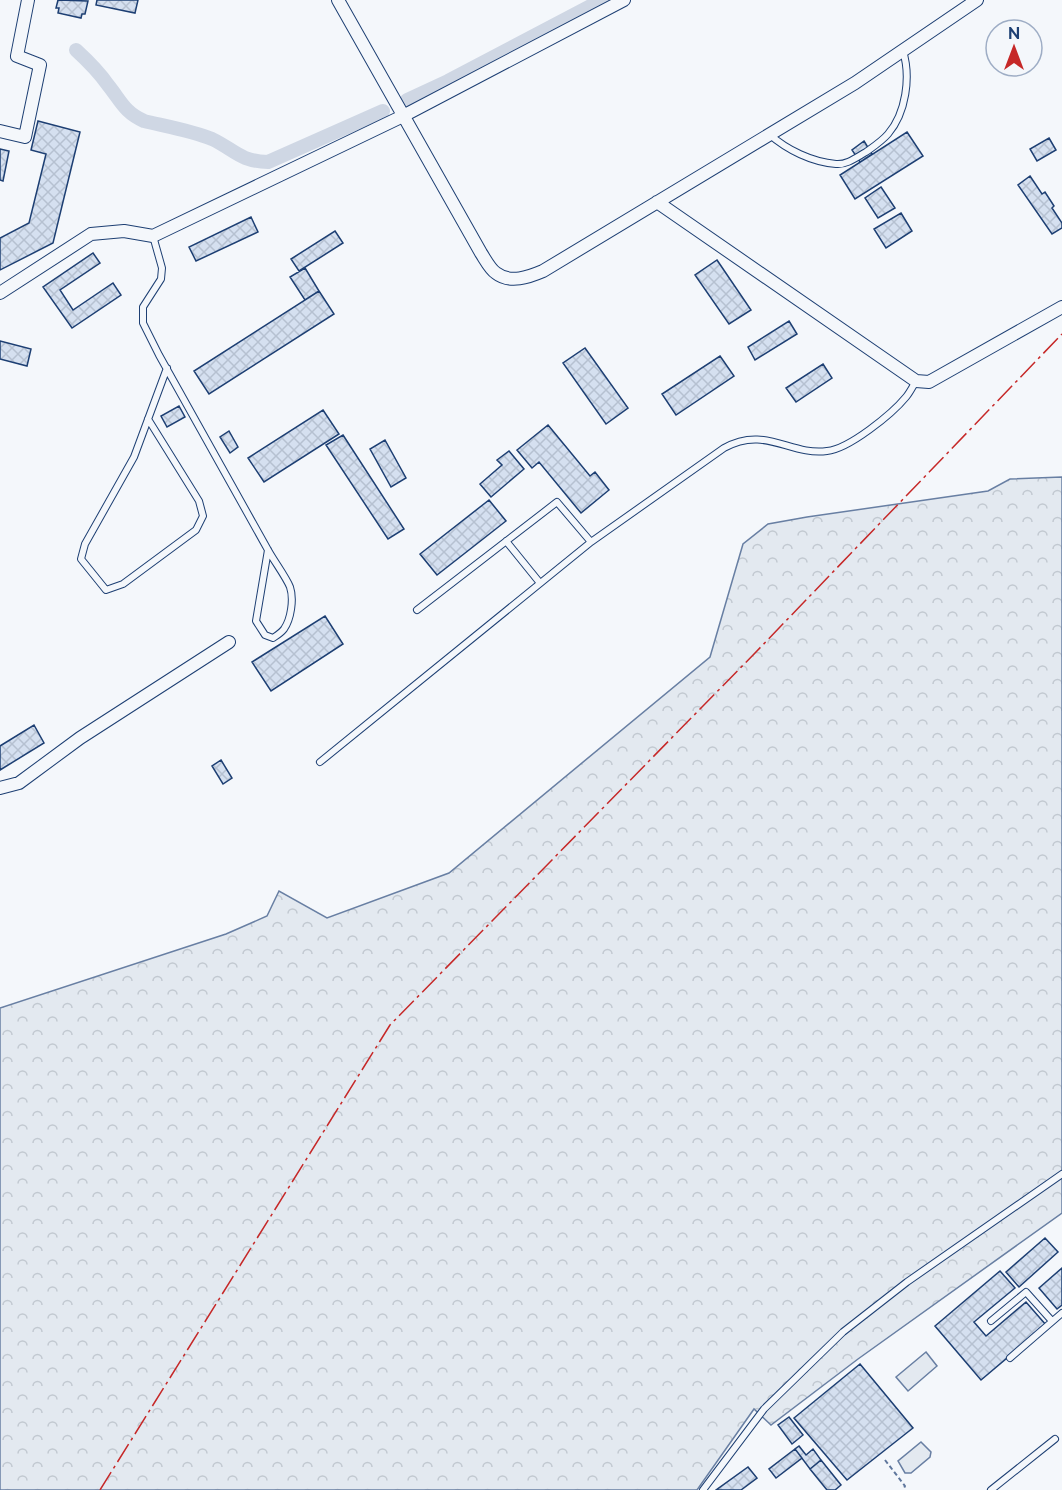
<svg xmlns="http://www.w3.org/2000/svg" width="1062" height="1490" font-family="Raleway,sans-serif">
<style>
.grass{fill:#e3e9f0;stroke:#687fa3;stroke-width:1.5}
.forest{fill:url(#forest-crowns);stroke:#687fa3;stroke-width:1.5}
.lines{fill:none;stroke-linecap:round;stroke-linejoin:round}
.canal{stroke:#cfd7e4;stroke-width:14}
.building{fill:url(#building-cross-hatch);stroke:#1d3f73;stroke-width:1.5}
.lane-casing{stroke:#1d3f73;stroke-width:8}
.street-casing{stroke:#1d3f73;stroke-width:14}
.path{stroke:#5e769c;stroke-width:2;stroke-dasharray:4.5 3;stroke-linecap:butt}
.lane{stroke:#f4f7fb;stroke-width:6}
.street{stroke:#f4f7fb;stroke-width:12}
.power{stroke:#c62828;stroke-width:1.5;stroke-dasharray:21 4.5 3 4.5;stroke-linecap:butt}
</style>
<defs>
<pattern id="forest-crowns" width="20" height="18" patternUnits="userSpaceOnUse" patternTransform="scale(1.5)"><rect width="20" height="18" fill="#e3e9f0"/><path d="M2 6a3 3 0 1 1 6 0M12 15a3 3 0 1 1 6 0" fill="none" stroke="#c2c9d1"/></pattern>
<pattern id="building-cross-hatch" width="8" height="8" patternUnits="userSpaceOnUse" patternTransform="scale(1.5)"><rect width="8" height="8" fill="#d5e0f0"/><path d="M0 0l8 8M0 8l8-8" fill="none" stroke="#b6c1d1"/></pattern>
</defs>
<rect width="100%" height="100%" fill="#f4f7fb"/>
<path class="grass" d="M926,1352l11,14 -29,25 -12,-14z
M921,1442l10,10 -1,5 -19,16h-6l-7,-12z"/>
<path class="forest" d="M1062,477v736l-204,146 -87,66 -17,-16 -57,81h-697v-482l226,-74 41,-18 12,-25 48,27 122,-45 261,-216 33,-113 25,-20 39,-7 181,-26 22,-12z"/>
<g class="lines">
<path class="canal" d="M76,50c12,11 23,22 32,35 13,16 16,27 36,36 21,5 49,10 68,18 23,11 27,22 56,23l115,-51
M407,100l41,-19 154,-81"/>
</g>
<path class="building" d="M58,0l30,1 -3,13h-3l-1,4 -23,-5 1,-5h-3z
M97,0h41l-3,13 -39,-8z
M38,121l42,11 -27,111 -53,27v-32l29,-15 17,-69 -15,-4z
M907,132l16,24 -68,43 -15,-24z
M1049,138l7,12 -19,11 -7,-12z
M864,141l8,13 -12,8 -8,-12z
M0,149l9,2 -6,30 -3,-1z
M1030,176l12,18 3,-2 9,14 -2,2 10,15v5l-10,6 -34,-49z
M881,187l14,21 -17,10 -13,-20z
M901,213l11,18 -26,17 -12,-19z
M251,217l7,15 -62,29 -7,-14z
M335,231l8,12 -44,28 -8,-12z
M93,253l7,10 -40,27 13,20 40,-27 8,12 -49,33 -29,-41z
M717,260l34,50 -22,14 -34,-49z
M305,268l14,23 -14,9 -15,-23z
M319,291l15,23 -125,80 -15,-23z
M789,321l8,13 -42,26 -7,-13z
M0,341l31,8 -4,17 -27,-7z
M585,348l43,60 -22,16 -43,-61z
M720,356l14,20 -58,39 -14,-21z
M823,364l9,14 -36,24 -10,-14z
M179,406l6,11 -18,10 -6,-11z
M323,410l16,24 -75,48 -16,-24z
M548,425l42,51 5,-4 14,18 -28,23 -42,-51 -7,6 -15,-18z
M229,431l9,16 -8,6 -10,-16z
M343,435l61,94 -16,10 -62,-94z
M385,440l21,38 -15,9 -21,-38z
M509,451l15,18 -33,28 -11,-13 22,-19 -5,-5z
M489,500l17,21 -69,54 -17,-21z
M325,616l18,28 -72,47 -19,-29z
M34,725l10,18 -44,27v-24z
M221,760l11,18 -9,6 -11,-18z
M1045,1238l13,14 -39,35 -13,-15z
M1062,1268v37l-5,4 -18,-21z
M1000,1271l15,17 -41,34 12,14 40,-34 20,23 -65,55 -46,-54z
M860,1364l53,64 -66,52 -53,-62z
M789,1417l14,18 -11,9 -14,-19z
M799,1446l7,9 7,-6 8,11 -11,9 -15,-20z
M795,1449l7,9 -26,20 -7,-9z
M821,1460l20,25 -6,5h-8l-17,-21z
M748,1467l9,11 -16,12h-25z"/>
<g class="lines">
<g class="lane-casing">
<path id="lane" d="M769,134c18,16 43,28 67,30 11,1 21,-7 30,-12 7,-5 16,-11 22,-18 18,-21 23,-57 15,-83
M153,236l9,32 -1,11 -18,28v16l16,32 109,195c6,11 18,27 22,37 4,12 1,32 -6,42 -3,4 -8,7 -11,9l-8,-3 -9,-14 12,-71
M148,419l51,82 4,15 -7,14 -73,54 -17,6 -25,-31 4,-15 49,-87 33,-89
M506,541l34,42
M417,610l140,-108 34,40
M320,762l271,-220 133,-94c41,-23 66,8 103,3 22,-2 65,-37 79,-54 4,-5 7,-11 10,-16
M991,1321l35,-29 26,29
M1010,1358l52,-45
M703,1490l61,-81 79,-77 64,-50 155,-108
M991,1490l64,-51"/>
</g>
<g class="street-casing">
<path id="street" d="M338,0l143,253c4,6 9,16 15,20 14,11 33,4 47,-2l312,-188 122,-83
M0,131l25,6 15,-72 -23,-9 11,-56
M657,202l259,179 13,1 133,-75
M0,293l91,-59 33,-3 29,5 250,-120 221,-116
M0,788l19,-5 61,-45 149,-96"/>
</g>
<path class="path" d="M885,1460l20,26 -2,4"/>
<use href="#lane" class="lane"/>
<use href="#street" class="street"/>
<path class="power" d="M100,1490l290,-465 365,-372 307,-319"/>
</g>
<g transform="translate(1014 48)"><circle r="28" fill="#f4f7fb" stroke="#9eadc5" stroke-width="1.5"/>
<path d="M0-4.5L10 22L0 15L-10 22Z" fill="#c62828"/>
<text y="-9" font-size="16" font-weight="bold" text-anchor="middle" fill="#1d3f73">N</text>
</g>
</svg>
